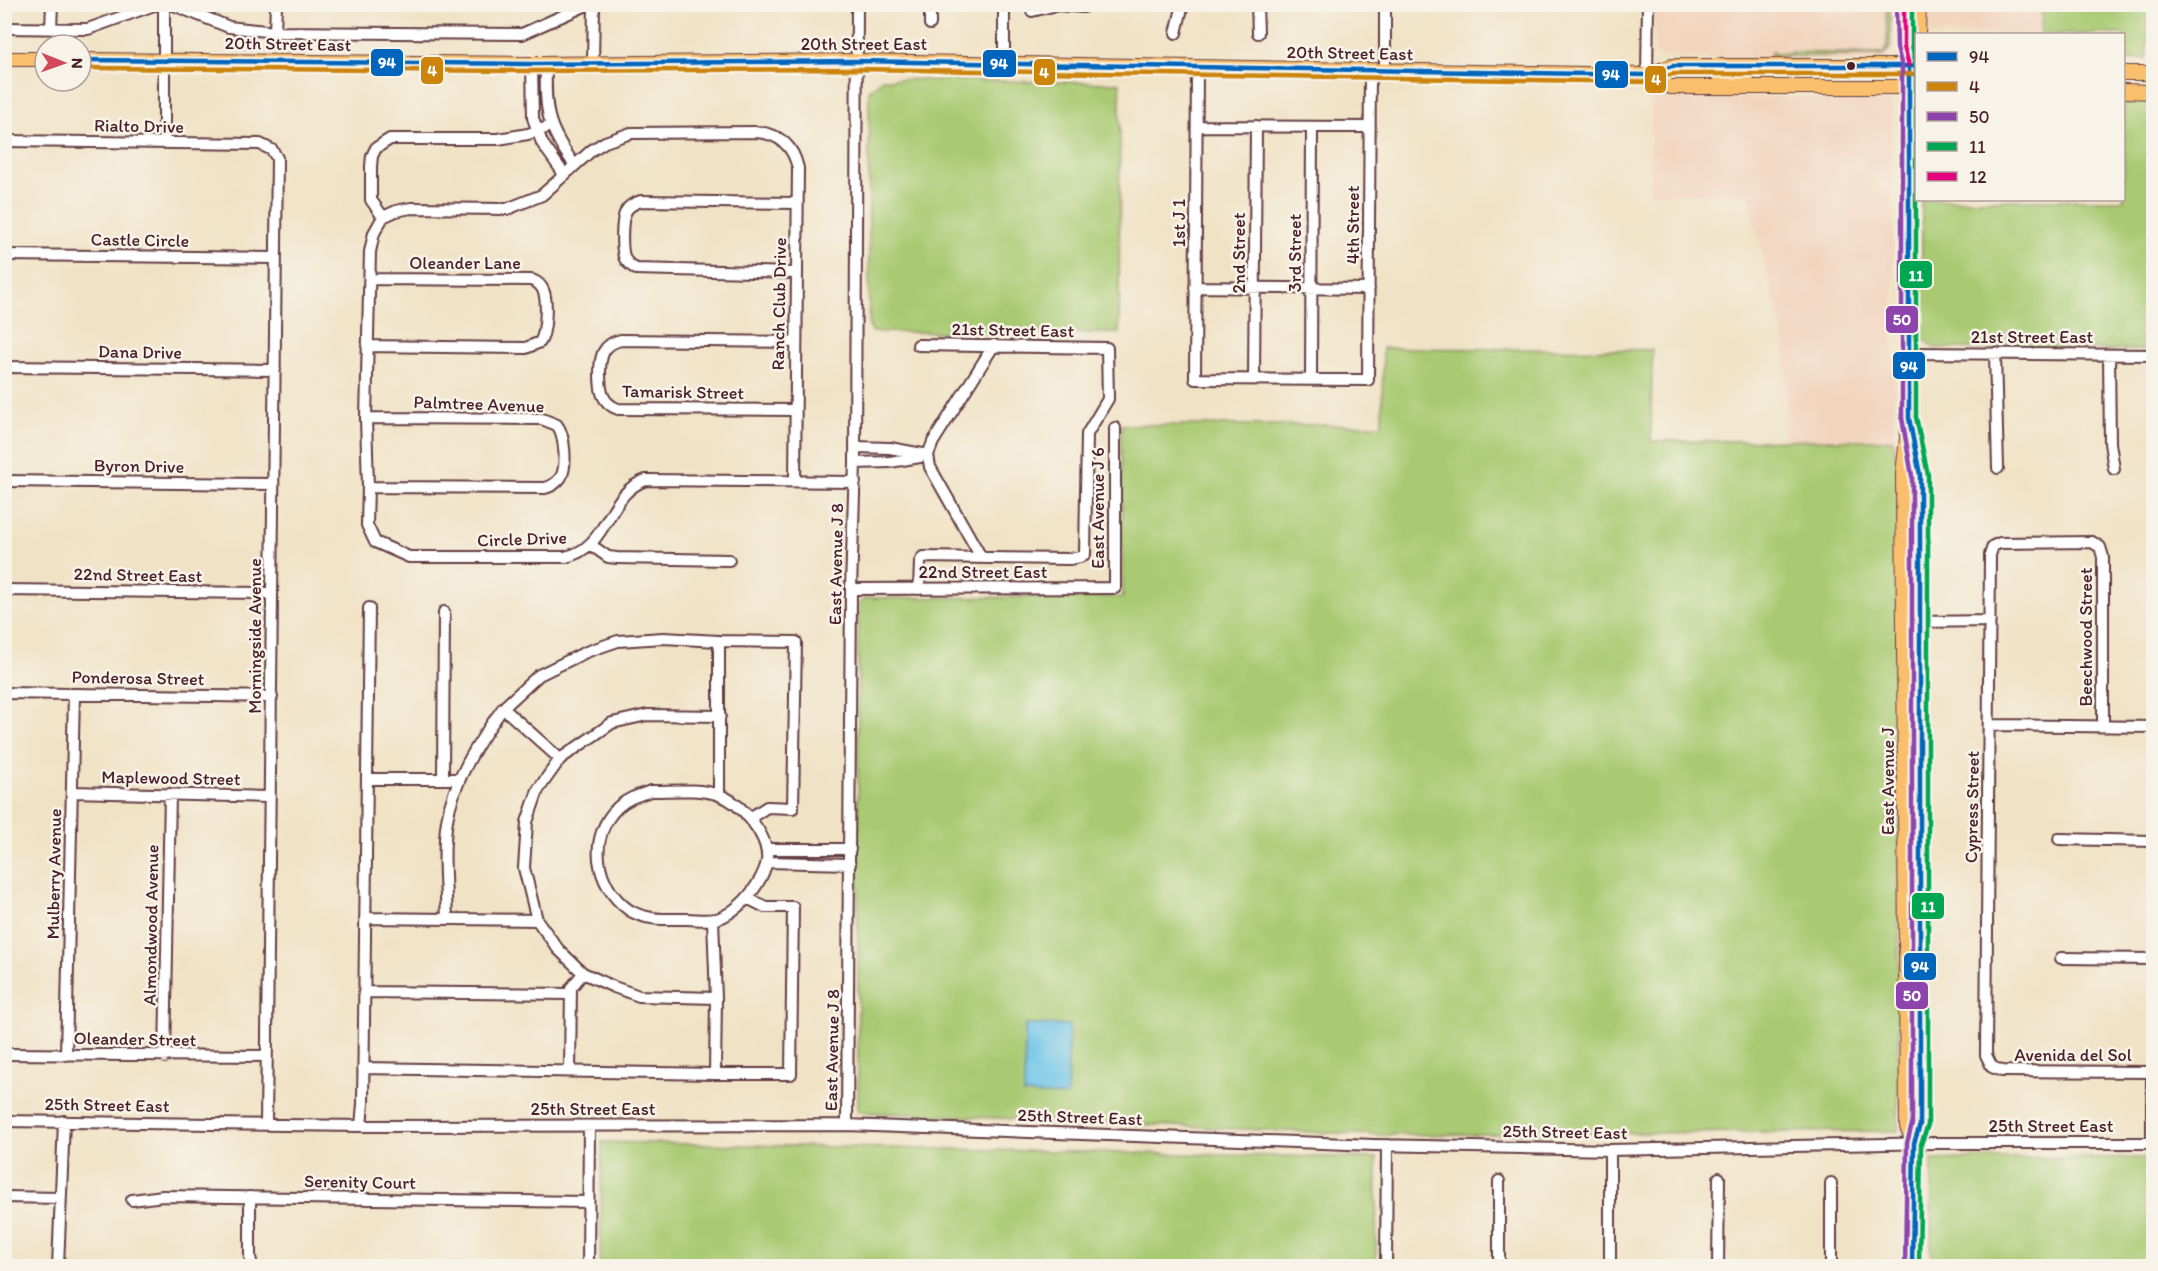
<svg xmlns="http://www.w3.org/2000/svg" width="2158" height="1271" font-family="Itim,sans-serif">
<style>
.built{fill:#f2d4be}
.green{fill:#a9ca72;stroke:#7a744e;stroke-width:1.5}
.water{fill:#6bc4e8;stroke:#5a728a;stroke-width:1.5}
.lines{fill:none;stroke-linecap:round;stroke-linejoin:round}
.minor-casing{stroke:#633c42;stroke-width:14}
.major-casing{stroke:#633c42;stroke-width:16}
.minor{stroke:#fff;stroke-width:10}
.major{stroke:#f9bf6d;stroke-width:14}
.bus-1-casing{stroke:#f7f3e8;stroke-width:9}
.bus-2-casing{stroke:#f7f3e8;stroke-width:9}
.bus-3-casing{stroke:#f7f3e8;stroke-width:9}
.bus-4-casing{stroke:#f7f3e8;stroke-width:9}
.bus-5-casing{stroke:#f7f3e8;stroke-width:9}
.bus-1{stroke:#0065bd;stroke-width:4.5}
.bus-2{stroke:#cc840b;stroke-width:4.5}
.bus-3{stroke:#8e44ad;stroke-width:4.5}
.bus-4{stroke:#00a651;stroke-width:4.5}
.bus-5{stroke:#e5007d;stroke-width:4.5}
.bus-dot{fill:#4a1f2b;stroke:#f7f3e8;stroke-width:2}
.labels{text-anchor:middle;stroke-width:5;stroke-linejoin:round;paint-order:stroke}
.street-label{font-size:18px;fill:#4a1f2b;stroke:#f7f3e8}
.line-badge{stroke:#f7f3e8;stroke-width:2}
.badge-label{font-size:16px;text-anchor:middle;font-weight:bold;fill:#fff}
</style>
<rect width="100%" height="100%" fill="#f7f3e8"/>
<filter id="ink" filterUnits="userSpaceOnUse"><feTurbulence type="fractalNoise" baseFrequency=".0167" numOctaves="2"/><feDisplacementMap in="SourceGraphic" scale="12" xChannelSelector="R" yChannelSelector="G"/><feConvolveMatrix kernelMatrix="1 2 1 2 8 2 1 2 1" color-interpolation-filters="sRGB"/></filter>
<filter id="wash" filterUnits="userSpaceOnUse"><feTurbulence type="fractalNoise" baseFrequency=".008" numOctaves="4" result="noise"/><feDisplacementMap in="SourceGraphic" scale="24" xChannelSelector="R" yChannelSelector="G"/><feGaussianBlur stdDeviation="1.35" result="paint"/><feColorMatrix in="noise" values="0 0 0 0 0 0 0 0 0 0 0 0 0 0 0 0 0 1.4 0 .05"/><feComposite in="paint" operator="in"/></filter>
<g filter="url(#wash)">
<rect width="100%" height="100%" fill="#f0e2c5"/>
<path class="built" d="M1654,5h239l-1,46 -5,8 -9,2 -215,-3 -4,-2 -4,-6z
M1929,5h112l-1,29h-111z
M1652,94l231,6 9,4 2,337 -108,3v-89l-4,-25 -28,-108 -4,-25 -6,-3 -94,-1z"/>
<path class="green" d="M1886,5h4v43l-7,8h-112v-4l19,2 1,-2 87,2 6,-1 3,-5z
M2042,5h108l-4,54h-22v-25h-83z
M882,79l238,4 -1,250 -246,-1 -4,-5v-236z
M2124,98h29v252l-219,-2 -12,-10v-138h202z
M1383,348l269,2 -1,91 242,-1 8,41 -3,650 -519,4 -521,-23v-506l7,-8 258,-1 -2,-172h261z
M602,1142l775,16 -1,108h-776z
M2004,1158h149v108h-222l1,-106z"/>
<path class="water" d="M1025,1025h44l-2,71 -43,-2z"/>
</g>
<g filter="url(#ink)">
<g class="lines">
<g class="minor-casing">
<path id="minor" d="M171,4l58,23 46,5 247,2 67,-30
M1257,4l1,29
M1032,11l25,-6 26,2 9,-3
M930,24v-20
M4,28l84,1 69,-25
M51,29l1,-25
M275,32l1,-28
M1176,33l7,-29
M593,63l1,-59
M1004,63v-59
M532,64l1,54 9,25 22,31
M546,64c-1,46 0,62 28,100
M1197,67l-2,312 173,1 2,-309
M1385,71v-67
M1647,75l1,-71
M551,126l-23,8 -30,5h-108l-14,9 -4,8 -1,10v34l12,17 -9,16 -4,19 -4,166 2,69 -1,38 8,17 34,15h156c45,-9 41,-64 81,-77l209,2
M1197,126l173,1
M4,141l256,3 12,6 5,8 -11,966
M164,143v-139
M383,217l13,-6 15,-3 96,1 35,-14 50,-45 13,-8 26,-9 126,-1c23,2 36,14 41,36l-3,313
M4,255l272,3
M796,273l-160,-4c-5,-3 -8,-5 -11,-10 -4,-8 -4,-39 1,-48 3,-6 9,-8 15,-10l156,2
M1195,287l174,2
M918,345l189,3 1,51 -21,35 -2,120 -5,3 -10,2 -147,-2 -3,5 -1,27
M367,346l159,2 14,-6c6,-9 8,-42 3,-52 -2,-5 -6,-8 -11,-10l-162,-1
M1909,353l245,2
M1995,354l3,114
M2109,355l1,88 4,26
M4,367l271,3
M1254,379l2,-253
M1311,379l1,-252
M795,410l-177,-1c-17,-6 -18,-20 -18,-36 0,-17 3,-29 21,-33l174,2
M366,418l176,1 15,6c8,10 10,41 4,52 -4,6 -9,9 -16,11l-177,-1
M855,447l35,1 38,7
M855,463l35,-1 30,-5
M4,481l269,3
M591,545l17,12 9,1 112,2
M981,557l-51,-90 -2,-12 5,-13 61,-97
M851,589l264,-1v-160
M4,590l268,3
M1920,622l70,-1
M4,693l268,4
M503,708l36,-33 47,-23 32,-11 45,-3 56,3
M1990,725l164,2
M2103,726v-169l-3,-10 -8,-5 -92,1 -7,3 -3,9 -4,500 6,12 10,4 152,1
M367,779h93
M443,779l1,-167
M651,791c21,0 47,-3 68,4 22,7 51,42 48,66 -3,15 -15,33 -26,43 -22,19 -27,16 -54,15 -19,0 -41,2 -58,-9 -34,-24 -42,-73 -11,-103 10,-9 21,-12 33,-16z
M72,792l197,5
M719,795v-154l77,1 -3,166 -26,-1 -17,11
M2059,839l95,2
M766,849h84
M767,862l83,2
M365,918l172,2
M447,919c-1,-32 -5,-67 0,-99 7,-41 32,-79 56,-112l57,51
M713,920l3,78 -77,-2 -25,-9 -31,-14 -25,-24 -21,-29 -13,-52 3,-46 11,-32 22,-31 52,-36 35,-8 73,1
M2061,958l93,1
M364,992l207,2
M4,1054l262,2
M66,1055l8,-361
M165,1057l5,-263
M363,1068l352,6 1,-76
M570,1071l1,-83 12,-15
M715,1074h76l2,-167h-28l-18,-9
M4,1121l357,5 486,-1 527,20 236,5 324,-7h220
M847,1125l4,-536 4,-126 2,-459
M361,1126l2,-22 6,-496
M2152,1143v-71
M1831,1183v83
M4,1197l57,1
M250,1197v60l2,9
M132,1200l31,-4 425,6
M58,1266l6,-145
M588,1266l1,-140
M1386,1266l1,-121
M1499,1266v-85
M1610,1266v-116
M1718,1266l1,-88"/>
</g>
<g class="major-casing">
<path id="major" d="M1904,4c0,35 5,68 5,103v311l-6,56 4,653 7,16
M1918,34l1,-30
M4,59h41
M81,60l451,4 324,-3 791,14 25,-9h244
M2124,73h30
M1647,75l23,12h245
M1720,79c15,-1 27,2 35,-12
M2124,91l30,1
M1912,1266l2,-123 6,-18v-650l-8,-40"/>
</g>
<use href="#minor" class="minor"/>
<use href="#major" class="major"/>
<g class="bus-1-casing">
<path id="bus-1" d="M81,60l451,4 324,-3 791,14 25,-9h244
M1909,65v353l11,57v650l-6,18 -2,123"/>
</g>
<g class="bus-2-casing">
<path id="bus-2" d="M81,68l451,3 324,-2 791,13 26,-8h243"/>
</g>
<g class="bus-3-casing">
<path id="bus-3" d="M1896,4l1,44 5,18v352l10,58v648l-5,19 -2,123"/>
</g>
<g class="bus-4-casing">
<path id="bus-4" d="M1912,4v42l4,19v352l12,58v650l-7,19 -2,122"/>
</g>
<g class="bus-5-casing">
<path id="bus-5" d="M1904,4v43l5,18"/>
</g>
<use href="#bus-1" class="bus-1"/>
<use href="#bus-2" class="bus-2"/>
<use href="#bus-3" class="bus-3"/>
<use href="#bus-4" class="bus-4"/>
<use href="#bus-5" class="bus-5"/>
</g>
</g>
<circle class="bus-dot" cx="1851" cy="66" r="5"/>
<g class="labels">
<g class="street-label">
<text transform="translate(288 44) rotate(1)" y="6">20th Street East</text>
<text x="864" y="50">20th Street East</text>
<text transform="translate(1350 53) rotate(1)" y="6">20th Street East</text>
<text transform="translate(139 126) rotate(1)" y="6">Rialto Drive</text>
<text transform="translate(1179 223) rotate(-90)" y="6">1st J 1</text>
<text transform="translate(1353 225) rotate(-90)" y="6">4th Street</text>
<text transform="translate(140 240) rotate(1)" y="6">Castle Circle</text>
<text transform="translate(1239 253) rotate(-90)" y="6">2nd Street</text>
<text transform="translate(1295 253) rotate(-90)" y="6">3rd Street</text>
<text x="465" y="269">Oleander Lane</text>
<text transform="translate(779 304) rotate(-89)" y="6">Ranch Club Drive</text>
<text transform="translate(1013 330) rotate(1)" y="6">21st Street East</text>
<text x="2032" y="343">21st Street East</text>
<text transform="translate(140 352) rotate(1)" y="6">Dana Drive</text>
<text transform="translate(683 392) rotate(1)" y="6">Tamarisk Street</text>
<text transform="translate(479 404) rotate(2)" y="6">Palmtree Avenue</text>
<text transform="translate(139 466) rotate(1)" y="6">Byron Drive</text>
<text transform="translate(1098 508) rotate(-90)" y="6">East Avenue J 6</text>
<text transform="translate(522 539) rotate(-2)" y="6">Circle Drive</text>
<text transform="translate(836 564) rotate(-89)" y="6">East Avenue J 8</text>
<text x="983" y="578">22nd Street East</text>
<text transform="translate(138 575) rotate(1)" y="6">22nd Street East</text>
<text transform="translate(255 636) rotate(-90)" y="6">Morningside Avenue</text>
<text transform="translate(2086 637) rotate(-90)" y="6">Beechwood Street</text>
<text transform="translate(138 678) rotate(1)" y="6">Ponderosa Street</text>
<text transform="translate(171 778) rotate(1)" y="6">Maplewood Street</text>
<text transform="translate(1888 781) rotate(-90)" y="6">East Avenue J</text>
<text transform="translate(1972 807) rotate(-89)" y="6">Cypress Street</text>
<text transform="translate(54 874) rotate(-89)" y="6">Mulberry Avenue</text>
<text transform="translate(151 925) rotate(-89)" y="6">Almondwood Avenue</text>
<text transform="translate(135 1039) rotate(1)" y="6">Oleander Street</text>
<text transform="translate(832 1050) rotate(-89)" y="6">East Avenue J 8</text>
<text x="2073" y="1061">Avenida del Sol</text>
<text transform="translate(107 1105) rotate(1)" y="6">25th Street East</text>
<text x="593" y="1115">25th Street East</text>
<text transform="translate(1080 1117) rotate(2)" y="6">25th Street East</text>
<text x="2051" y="1132">25th Street East</text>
<text transform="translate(1565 1132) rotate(1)" y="6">25th Street East</text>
<text transform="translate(360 1182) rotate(1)" y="6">Serenity Court</text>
</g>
</g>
<g class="line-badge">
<rect x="370" y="48" width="34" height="29" rx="6" fill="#0065bd"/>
<rect x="982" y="49" width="35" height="29" rx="6" fill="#0065bd"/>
<rect x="420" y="56" width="24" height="29" rx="6" fill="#cc840b"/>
<rect x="1033" y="58" width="23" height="28" rx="6" fill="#cc840b"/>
<rect x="1594" y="60" width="35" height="29" rx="6" fill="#0065bd"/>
<rect x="1644" y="65" width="23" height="29" rx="6" fill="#cc840b"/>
<rect x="1899" y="260" width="34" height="29" rx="6" fill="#00a651"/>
<rect x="1885" y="305" width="34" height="29" rx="6" fill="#8e44ad"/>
<rect x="1892" y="351" width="34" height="29" rx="6" fill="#0065bd"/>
<rect x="1911" y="892" width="34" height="28" rx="6" fill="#00a651"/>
<rect x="1903" y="952" width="34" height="29" rx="6" fill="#0065bd"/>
<rect x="1895" y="981" width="34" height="29" rx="6" fill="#8e44ad"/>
</g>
<g class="badge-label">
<text x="387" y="68">94</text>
<text x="999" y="69">94</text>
<text x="432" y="76">4</text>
<text x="1044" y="78">4</text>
<text x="1611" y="80">94</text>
<text x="1656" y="85">4</text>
<text x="1916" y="281">11</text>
<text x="1902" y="325">50</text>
<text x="1909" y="372">94</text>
<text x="1928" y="912">11</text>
<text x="1920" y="972">94</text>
<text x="1912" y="1001">50</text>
</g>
<rect width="2158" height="1271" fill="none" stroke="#f7f3e8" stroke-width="24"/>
<rect x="1915" y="33" width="210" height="168" fill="#f7f3e8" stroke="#b29e9c" stroke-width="1.5"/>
<rect x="1927" y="52" width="30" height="9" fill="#0065bd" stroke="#b29e9c" stroke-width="1.5"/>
<text x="1969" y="63" font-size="18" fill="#4a1f2b">94</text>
<rect x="1927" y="82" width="30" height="9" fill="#cc840b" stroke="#b29e9c" stroke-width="1.5"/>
<text x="1969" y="93" font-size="18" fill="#4a1f2b">4</text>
<rect x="1927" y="112" width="30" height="9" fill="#8e44ad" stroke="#b29e9c" stroke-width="1.5"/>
<text x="1969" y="123" font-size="18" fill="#4a1f2b">50</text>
<rect x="1927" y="142" width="30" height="9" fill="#00a651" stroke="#b29e9c" stroke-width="1.5"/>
<text x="1969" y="153" font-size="18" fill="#4a1f2b">11</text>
<rect x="1927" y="172" width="30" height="9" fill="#e5007d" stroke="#b29e9c" stroke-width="1.5"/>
<text x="1969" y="183" font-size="18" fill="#4a1f2b">12</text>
<g transform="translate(63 63) rotate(91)"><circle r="28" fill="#f7f3e8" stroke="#b29e9c" stroke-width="1.5"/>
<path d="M0-4.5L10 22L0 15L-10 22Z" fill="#d1495b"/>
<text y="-9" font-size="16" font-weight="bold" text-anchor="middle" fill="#4a1f2b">N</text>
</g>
</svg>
